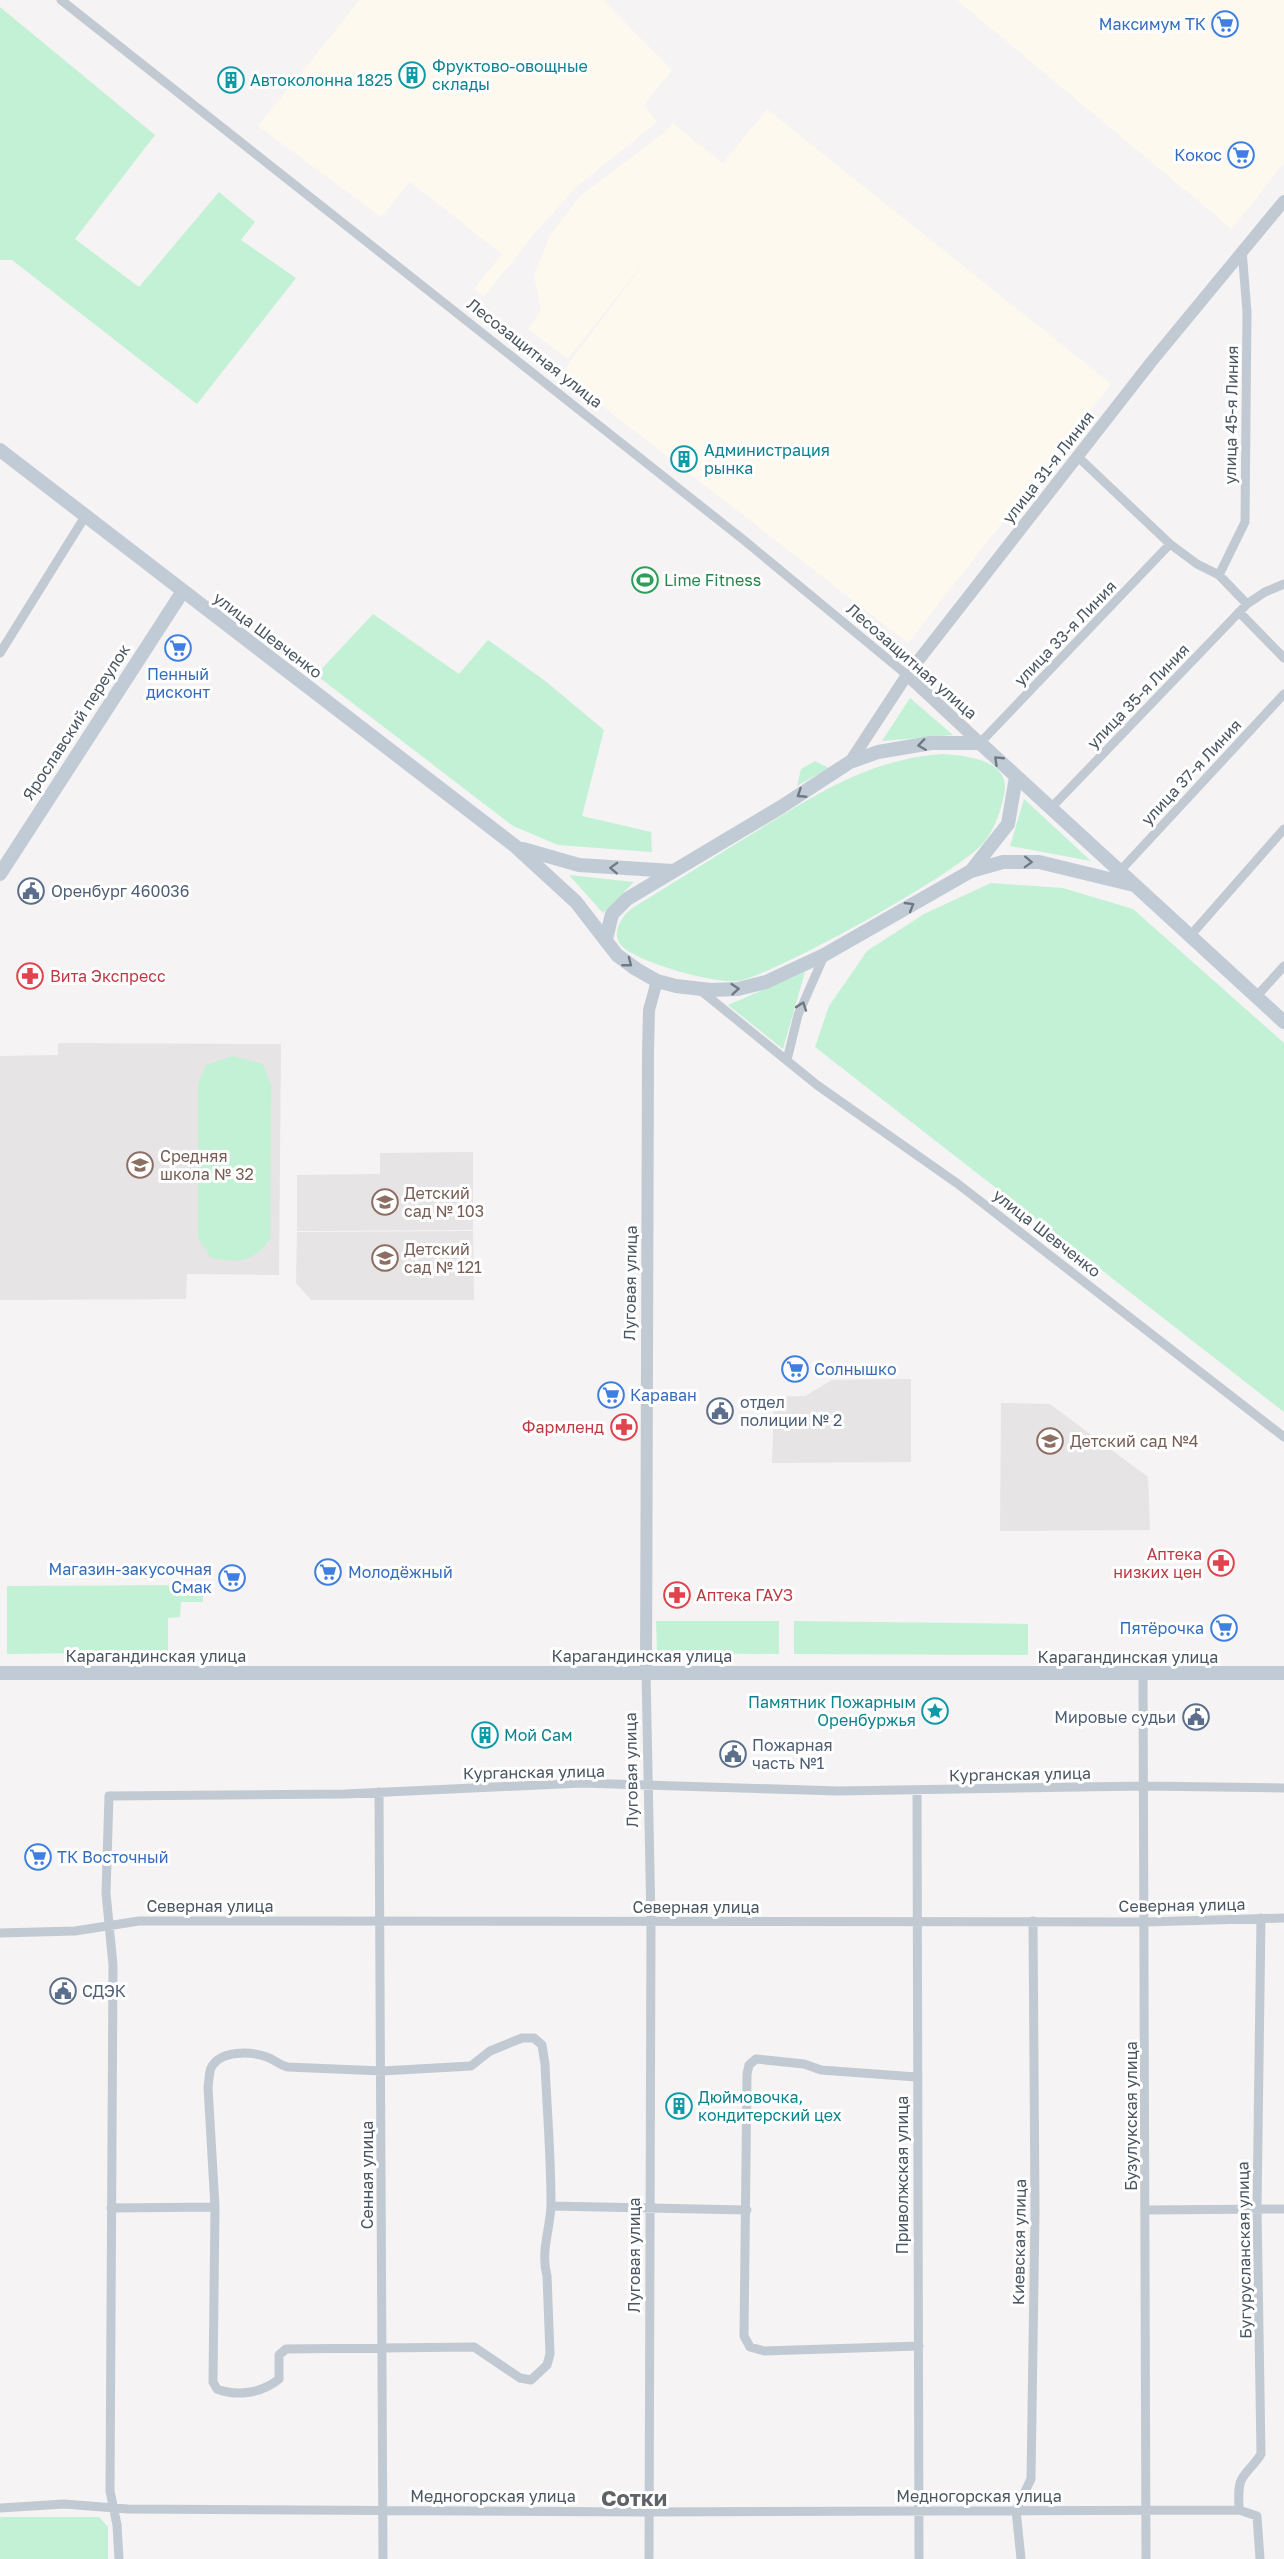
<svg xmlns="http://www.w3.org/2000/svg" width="1284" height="2559" font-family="'Golos Text',sans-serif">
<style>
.commercial{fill:#fdf9ef}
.education{fill:#e6e4e5}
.green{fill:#c3f1d5}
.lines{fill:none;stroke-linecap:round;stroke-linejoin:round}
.minor{stroke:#c1cad2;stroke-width:9}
.tertiary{stroke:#c1cad2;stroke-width:12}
.secondary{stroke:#c1cbd6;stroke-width:14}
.oneway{stroke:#6e7984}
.oneway2{stroke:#6e7983}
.labels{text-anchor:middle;stroke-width:6;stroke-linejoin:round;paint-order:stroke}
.shop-label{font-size:16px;fill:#366cbe;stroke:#fff;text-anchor:end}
.culture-label{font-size:16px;fill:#0d838f;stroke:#fff;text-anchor:start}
.street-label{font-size:16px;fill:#4a5661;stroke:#fff}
.leisure-label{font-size:16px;fill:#27864d;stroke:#fff;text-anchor:start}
.service-label{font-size:16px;fill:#4e5e75;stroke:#fff;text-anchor:start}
.health-label{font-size:16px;fill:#be3a42;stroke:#fff;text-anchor:start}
.education-label{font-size:16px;fill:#785e54;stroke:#fff;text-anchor:start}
.district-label{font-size:22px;font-weight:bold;fill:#5f6368;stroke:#fff}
</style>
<rect width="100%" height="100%" fill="#f5f3f3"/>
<path class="commercial" d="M360,0h243l69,70 -28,35 13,17 -80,64 -44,49 -49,62 -10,-8 28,-35 -92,-72 -29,35 -123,-91z
M957,0h327v163l-52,66z
M767,109l344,275 -203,259 -347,-269 98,-131 -91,116 -40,-30 13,-18 -7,-35 16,-41 29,-38 87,-66 6,-8 51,40z"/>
<path class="education" d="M58,1043l223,1 -2,231 -92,-1 -1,25 -186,1v-244l58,-1z
M473,1152v78l-176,1v-56l83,-1v-21z
M473,1231l1,69h-163l-15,-17 1,-51z
M911,1379v83l-139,1 2,-66 31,-1 27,-16z
M1001,1403l49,1 98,73 2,53 -150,1z"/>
<path class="green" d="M0,7l155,128 -80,104 64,48 80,-95 36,30 -14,18 55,38 -99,126 -185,-144h-12z
M373,614l86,60 29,-34 56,40 60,50 -22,86 69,16 1,20 -94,-7 -45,-19 -197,-151z
M910,698l43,37 -71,6z
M943,754c25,2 69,6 61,41 -3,16 -10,34 -19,46 -21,29 -212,135 -248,140 -22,3 -102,-19 -116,-36 -10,-11 0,-28 10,-36 41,-26 83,-51 124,-77 62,-38 114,-73 188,-78z
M815,761l14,7 -32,18 4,-17z
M1024,799l67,62 -81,-15z
M569,875l65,7 -31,31z
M991,883l72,5 70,21 151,134v369l-469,-365 14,-41 38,-55 57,-37z
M805,972l-22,77 -55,-44z
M233,1056l30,8 8,21 -1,154c-18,24 -30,24 -59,19l-13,-20v-154l8,-19z
M203,1585v17h-22l-1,15 -12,1v34l-161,2v-68z
M656,1621h123v33l-122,-1z
M794,1621l234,3v31l-234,-1z
M0,2517h99l9,10v32h-108z"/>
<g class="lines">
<path class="minor" d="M61,0l684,541 162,134
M1077,456l93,88 27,20 22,11 28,29
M1219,575l26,-53 2,-210 -5,-62
M1239,612l45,46
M0,653l86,-138
M980,743l190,-199
M1050,809l197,-205 18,-12 19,-8
M1120,871l164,-177
M1190,936l94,-107
M700,990l117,95 141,99 326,253
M1256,997l28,-31
M787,1060l11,-45 26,-59
M646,1672l5,250 -2,637
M1143,1674l3,885
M917,1791l2,768
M379,1792l4,767
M0,1933l75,-2 64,-10 1007,1 138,-4
M522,2038h12l8,7 3,19c2,46 6,93 6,139 0,25 -11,47 -4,73l3,78 -3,11 -16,15 -11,-2 -46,-31 -188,2 -7,6v24c-17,14 -42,18 -62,10l-4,-7 2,-175 -7,-120c1,-6 1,-14 3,-19 9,-18 40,-17 56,-11 8,3 12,8 21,10l94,4 89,-5 19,-15z
M916,2077l-95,-7 -17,-6 -48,-5 -7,6 -2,9 -3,262 6,11 14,4 155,-5
M551,2206l196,4
M111,2208l104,-1
M1146,2210l138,-1
M0,2508l64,-4 64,5 521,3 590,-2 18,6 3,43
M1239,2510c0,-10 -2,-25 4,-33 6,-9 13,-14 18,-23l-4,-246 4,-290
M119,2559l-2,-34 -7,-34 3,-526 -7,-72 3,-97 236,-2 237,-11 256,8 306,-5 140,2
M1021,2559l-5,-49 15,-31 4,-267 -2,-291"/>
<path class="tertiary" d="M907,675l73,68
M850,762l57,-87 245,-314 132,-160
M646,1672l2,-619 1,-43 8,-29"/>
<path class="secondary" d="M0,450l515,396 61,56 41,53 19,14 21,12 19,5 35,4 27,-1 28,-7 58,-27 147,-84 37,-47 8,-47
M523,849l56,16 93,6
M971,871l32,-9h36l95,23
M0,874l183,-283
M606,939l6,-25 15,-15 154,-92 69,-45 28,-10 53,-9h49l304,279
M0,1673h1284"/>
</g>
<defs><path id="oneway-chevron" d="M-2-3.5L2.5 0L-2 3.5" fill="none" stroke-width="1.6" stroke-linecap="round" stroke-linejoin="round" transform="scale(1.5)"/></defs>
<g class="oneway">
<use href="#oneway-chevron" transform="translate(922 745) rotate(172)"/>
<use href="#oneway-chevron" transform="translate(998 760) rotate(-136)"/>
<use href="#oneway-chevron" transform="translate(801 794) rotate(147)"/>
<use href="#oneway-chevron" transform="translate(1028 862) rotate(2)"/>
<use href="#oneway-chevron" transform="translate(614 868) rotate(-178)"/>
<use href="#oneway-chevron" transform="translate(910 906) rotate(-30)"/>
<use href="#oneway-chevron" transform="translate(628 963) rotate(38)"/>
<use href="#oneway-chevron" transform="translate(735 989) rotate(-5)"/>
</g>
<use class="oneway2" href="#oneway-chevron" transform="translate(802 1006) rotate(-71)"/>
<defs>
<g id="supermarket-ring" transform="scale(1.35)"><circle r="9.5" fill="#fff" stroke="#3f7fe0" stroke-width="1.5"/><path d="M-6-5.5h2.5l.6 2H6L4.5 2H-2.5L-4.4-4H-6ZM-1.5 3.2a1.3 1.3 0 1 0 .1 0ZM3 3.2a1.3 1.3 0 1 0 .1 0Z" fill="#3f7fe0"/></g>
<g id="building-ring" transform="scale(1.35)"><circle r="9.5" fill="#fff" stroke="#0f9aa8" stroke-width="1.5"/><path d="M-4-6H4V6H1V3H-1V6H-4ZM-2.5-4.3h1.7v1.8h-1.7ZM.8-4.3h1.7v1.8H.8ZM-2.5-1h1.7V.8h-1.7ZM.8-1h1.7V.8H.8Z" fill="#0f9aa8"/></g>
<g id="stadium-ring" transform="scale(1.35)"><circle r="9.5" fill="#fff" stroke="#2e9e5b" stroke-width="1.5"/><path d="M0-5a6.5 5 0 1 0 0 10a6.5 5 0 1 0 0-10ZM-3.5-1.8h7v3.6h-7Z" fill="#2e9e5b"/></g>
<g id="civic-ring" transform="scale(1.35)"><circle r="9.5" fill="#fff" stroke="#5c6f8a" stroke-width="1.5"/><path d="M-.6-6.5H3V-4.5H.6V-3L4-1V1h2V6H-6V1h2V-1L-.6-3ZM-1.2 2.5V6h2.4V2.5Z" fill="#5c6f8a"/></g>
<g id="pharmacy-ring" transform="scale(1.35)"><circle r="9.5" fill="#fff" stroke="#e0444e" stroke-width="1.5"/><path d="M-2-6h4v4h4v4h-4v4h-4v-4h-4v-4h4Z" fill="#e0444e"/></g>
<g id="school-ring" transform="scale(1.35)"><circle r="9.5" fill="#fff" stroke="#8d6e63" stroke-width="1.5"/><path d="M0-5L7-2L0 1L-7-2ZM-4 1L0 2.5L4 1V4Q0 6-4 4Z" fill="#8d6e63"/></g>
<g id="sight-ring" transform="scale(1.35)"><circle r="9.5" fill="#fff" stroke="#0f9aa8" stroke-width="1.5"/><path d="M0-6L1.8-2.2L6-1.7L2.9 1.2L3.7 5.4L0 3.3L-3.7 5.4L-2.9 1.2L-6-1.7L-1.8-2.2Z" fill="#0f9aa8"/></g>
</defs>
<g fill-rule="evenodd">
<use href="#supermarket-ring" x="1225" y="24"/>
<use href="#building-ring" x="412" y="75"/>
<use href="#building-ring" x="231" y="80"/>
<use href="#supermarket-ring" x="1241" y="155"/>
<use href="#building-ring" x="684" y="459"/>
<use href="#stadium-ring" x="645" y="580"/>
<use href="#supermarket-ring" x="178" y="648"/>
<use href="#civic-ring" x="31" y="891"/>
<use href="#pharmacy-ring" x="30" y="976"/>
<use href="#school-ring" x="140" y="1165"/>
<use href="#school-ring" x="385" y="1202"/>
<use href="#school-ring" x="385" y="1258"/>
<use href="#supermarket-ring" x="795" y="1369"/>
<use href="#supermarket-ring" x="611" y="1395"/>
<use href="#civic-ring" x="720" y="1411"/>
<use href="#pharmacy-ring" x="624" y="1427"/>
<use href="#school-ring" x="1050" y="1441"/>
<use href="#pharmacy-ring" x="1221" y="1563"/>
<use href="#supermarket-ring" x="328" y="1572"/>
<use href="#supermarket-ring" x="232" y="1578"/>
<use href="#pharmacy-ring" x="677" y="1595"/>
<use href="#supermarket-ring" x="1224" y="1628"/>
<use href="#sight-ring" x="935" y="1711"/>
<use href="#civic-ring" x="1196" y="1717"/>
<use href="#building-ring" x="485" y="1735"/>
<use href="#civic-ring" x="733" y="1754"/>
<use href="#supermarket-ring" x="38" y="1857"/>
<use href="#civic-ring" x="63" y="1991"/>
<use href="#building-ring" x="679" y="2106"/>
</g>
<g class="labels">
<g class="shop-label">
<text x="1206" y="30">Максимум ТК</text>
<text x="1222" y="161">Кокос</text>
<text x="178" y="680" text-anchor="middle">Пенный<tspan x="178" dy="18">дисконт</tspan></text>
<text x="814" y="1375" text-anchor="start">Солнышко</text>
<text x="630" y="1401" text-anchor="start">Караван</text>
<text x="212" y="1575">Магазин-закусочная<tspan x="212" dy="18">Смак</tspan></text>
<text x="348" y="1578" text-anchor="start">Молодёжный</text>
<text x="1204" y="1634">Пятёрочка</text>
<text x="57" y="1863" text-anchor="start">ТК Восточный</text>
</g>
<g class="culture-label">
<text x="432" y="72">Фруктово-овощные<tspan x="432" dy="18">склады</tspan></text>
<text x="250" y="86">Автоколонна 1825</text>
<text x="704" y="456">Администрация<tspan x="704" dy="18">рынка</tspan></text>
<text x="916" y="1708" text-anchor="end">Памятник Пожарным<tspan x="916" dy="18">Оренбуржья</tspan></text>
<text x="504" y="1741">Мой Cам</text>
<text x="698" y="2103">Дюймовочка,<tspan x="698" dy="18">кондитерский цех</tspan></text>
</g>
<g class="street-label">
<text transform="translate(535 353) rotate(38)" y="6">Лесозащитная улица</text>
<text transform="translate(1231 415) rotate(-89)" y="6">улица 45-я Линия</text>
<text transform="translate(1048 467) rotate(-52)" y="6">улица 31-я Линия</text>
<text transform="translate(1065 633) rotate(-46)" y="6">улица 33-я Линия</text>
<text transform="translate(268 635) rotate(37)" y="6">улица Шевченко</text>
<text transform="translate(912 661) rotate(41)" y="6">Лесозащитная улица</text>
<text transform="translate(1138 696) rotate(-46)" y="6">улица 35-я Линия</text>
<text transform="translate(76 722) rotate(-57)" y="6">Ярославский переулок</text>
<text transform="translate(1191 772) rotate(-47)" y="6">улица 37-я Линия</text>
<text transform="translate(1047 1233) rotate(38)" y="6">улица Шевченко</text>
<text transform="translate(630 1283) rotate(-89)" y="6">Луговая улица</text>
<text x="156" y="1662">Карагандинская улица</text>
<text x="642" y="1662">Карагандинская улица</text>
<text x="1128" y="1663">Карагандинская улица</text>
<text transform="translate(631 1770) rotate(-91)" y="6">Луговая улица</text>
<text transform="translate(534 1772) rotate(-1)" y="6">Курганская улица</text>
<text transform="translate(1020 1774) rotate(-1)" y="6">Курганская улица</text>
<text transform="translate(1182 1905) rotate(-1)" y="6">Северная улица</text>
<text x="210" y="1912">Северная улица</text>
<text x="696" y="1913">Северная улица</text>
<text transform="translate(1131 2116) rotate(-90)" y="6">Бузулукская улица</text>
<text transform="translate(367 2175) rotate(-90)" y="6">Сенная улица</text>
<text transform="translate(902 2175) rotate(-90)" y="6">Приволжская улица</text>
<text transform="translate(1019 2242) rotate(-89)" y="6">Киевская улица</text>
<text transform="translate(1244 2250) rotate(-91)" y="6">Бугурусланская улица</text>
<text transform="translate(634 2255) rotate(-90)" y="6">Луговая улица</text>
<text x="493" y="2502">Медногорская улица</text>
<text x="979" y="2502">Медногорская улица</text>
</g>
<g class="leisure-label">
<text x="664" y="586">Lime Fitness</text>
</g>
<g class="service-label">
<text x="51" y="897">Оренбург 460036</text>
<text x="740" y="1408">отдел<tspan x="740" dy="18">полиции № 2</tspan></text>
<text x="1176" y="1723" text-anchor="end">Мировые судьи</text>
<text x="752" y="1751">Пожарная<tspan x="752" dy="18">часть №1</tspan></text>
<text x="82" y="1997">СДЭК</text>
</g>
<g class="health-label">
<text x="50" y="982">Вита Экспресс</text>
<text x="604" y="1433" text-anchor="end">Фармленд</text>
<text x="1202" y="1560" text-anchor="end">Аптека<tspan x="1202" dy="18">низких цен</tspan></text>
<text x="696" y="1601">Аптека ГАУЗ</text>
</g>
<g class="education-label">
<text x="160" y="1162">Средняя<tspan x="160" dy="18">школа № 32</tspan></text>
<text x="404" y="1199">Детский<tspan x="404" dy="18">сад № 103</tspan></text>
<text x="404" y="1255">Детский<tspan x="404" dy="18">сад № 121</tspan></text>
<text x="1070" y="1447">Детский сад №4</text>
</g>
<g class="district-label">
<text x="634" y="2506">Сотки</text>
</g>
</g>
</svg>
